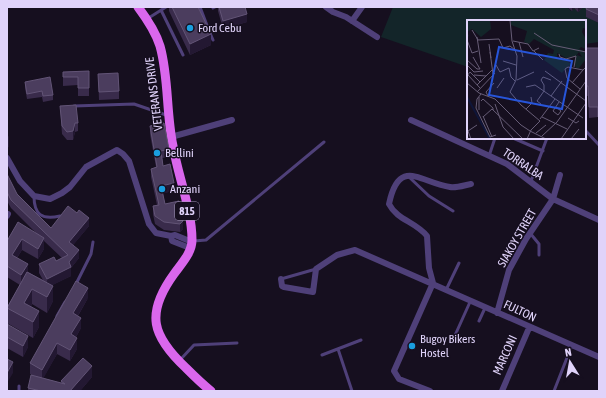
<svg xmlns="http://www.w3.org/2000/svg" width="606" height="398" font-family="'Asap Condensed',sans-serif">
<style>
.green{fill:#132529}
.lines{fill:none;stroke-linecap:round;stroke-linejoin:round}
.lane{stroke:#4f4079;stroke-width:3}
.street{stroke:#4f4079;stroke-width:6}
.primary{stroke:#da67ed;stroke-width:9}
.wall{fill:#392b4b;fill-rule:evenodd}
.shaded-wall{fill:#231832}
.building{fill:#4b3d5e;stroke:#625476}
.poi-dot{fill:#1a9edf;stroke:#160f1f;stroke-width:1.5}
.labels{text-anchor:middle;stroke-width:3;stroke-linejoin:round;paint-order:stroke}
.shield{fill:#160f1f;stroke:#a398b8;stroke-width:1}
.shield-label{font-size:11px;font-weight:bold;fill:#e0d3fa}
.poi-label{font-size:12px;fill:#e0d3fa;stroke:#160f1f;text-anchor:start}
.street-label{font-size:12px;fill:#e0d3fa;stroke:#160f1f}
.inset-river{fill:none;stroke:#0f1539;stroke-width:2}
.inset-road{fill:none;stroke:#675d77;stroke-width:1}
.view{fill:#2755da;fill-opacity:0.15;stroke:#2755da;stroke-width:2}
.inset-edge{fill:none;stroke:#e0d3fa;stroke-width:2}
</style>
<rect width="100%" height="100%" fill="#160f1f"/>
<path class="green" d="M393,7h174l4,4 3,-3 4,4 5,-5h6l7,11 -1,3 4,2v19l-14,2v-23h-117v46l-87,-30z"/>
<g class="lines">
<path class="lane" d="M200,7l8,21
M213,8l2,-1
M161,10l22,45
M147,19l19,-12
M210,33l3,7
M74,106l60,-2 32,11
M585,130l14,15
M513,138l30,13
M489,156l6,-18
M409,177l20,19 24,15
M531,181l16,-43
M34,196c0,19 8,24 26,20
M530,233l9,11v11
M194,241l12,-1 118,-98
M281,279l35,-10
M75,286l16,-32 2,-12
M446,290l13,-27
M57,316l8,-14
M479,321l6,-13
M452,342l18,-40
M338,349l14,42
M322,355l39,-15
M180,360l14,-15 43,-2
M19,391v-5
M554,391l18,-46"/>
<path class="street" d="M326,7l7,5 13,5 31,20
M352,21l10,-14
M411,120l96,44 46,35 46,21
M171,137l61,-17
M7,158l13,23 14,15 16,3 12,-6 8,-6 16,-20 31,-17 6,4 6,7 20,63 7,9 15,3 4,-1 17,7
M7,216l1,-2
M171,236l1,5 18,7
M281,279l1,7 2,1 29,5 3,-23 21,-14 18,-5 244,107
M497,313l12,-43 17,-31 27,-40 7,-24
M430,391l-31,-12 -5,-8 39,-88 -4,-15 -2,-32c-11,-14 -30,-16 -38,-32 10,-48 32,-21 61,-17 7,1 15,-2 21,-3
M502,391l27,-63"/>
<path class="primary" d="M138,7c9,12 18,26 22,39 9,32 6,67 13,100 5,30 19,64 19,94 0,13 -11,24 -18,34 -29,40 -22,62 12,94 8,8 16,16 25,23"/>
</g>
<path class="wall" d="M169,7h29l13,38 -21,10 -21,-44z
M218,7h27l2,15 -24,7 -5,-18z
M567,7h16l-5,5 -4,-4 -2,3z
M599,7v16l-13,-6v-8z
M585,48h14v79h-1v-10l-9,1 -1,-22h-3z
M89,71v25h-11v-11l-15,1v-14z
M98,74l21,17v8l-20,1z
M25,82l28,13v5l-10,2 -1,-5 -15,2 -2,-11z
M60,106l18,17v8l-3,1 -2,8h-6l-5,-6z
M150,126l19,23v8l-7,1 1,8 11,25 -11,2 2,11 14,-3 4,28 -3,3 -16,-2 -9,-6 -2,-10v-8l4,-1 -6,-28v-8l5,-2 -6,-33z
M7,174l10,20 34,34 38,-2 -16,19 6,13 -8,10v8l-19,9 1,16 -6,12 -15,-9 -1,2 8,21 -6,11 -26,-15v-16l13,-22 -13,-8v-36l30,-7 -26,-26 -4,-7zM44,241l18,17 -6,3 -17,3v9l4,7 -15,-8 -11,-14 5,-8 16,9 6,-10z
M88,298l-10,18 3,12 -5,9 1,12 -7,12 -13,-7 -14,24 18,5v-2l31,-4 -12,14h-52v-3l5,-12 -3,-2v-11z
M7,324l21,23 -5,10 -16,-9z"/>
<path class="shaded-wall" d="M572,7h2v1l-2,3z
M578,7h5l-5,5z
M247,14v8l-24,7v-8z
M211,34v11l-21,10v-11z
M75,123v9l-2,8v-9z
M9,136v11l-2,1v-11z
M174,183v8l-13,3v-8z
M89,218v8l-20,24v-8z
M183,221v8l-3,3v-8z
M44,238v11l-6,10v-10z
M22,239v11l-10,15v-10z
M79,250v8l-8,10v8l-24,12v-9l22,-17z
M28,264v11l-7,10v-10z
M53,286v15l-6,12v-16z
M88,288v10l-15,26v-11z
M32,289v15l-8,14v-15z
M39,311v16l-6,11v-16z
M81,318v10l-10,17v-11z
M28,336v11l-5,10v-11z
M77,338v11l-7,12v-11z
M57,343v11l-15,27v-11z
M13,362v11l-6,10v-10z
M92,366v11l-12,14h-10z"/>
<path class="building" d="M172,7h26l13,27 -21,10z
M219,7h26l2,7 -24,7z
M587,7h12v8l-13,-6z
M585,48h14v69h-1v-10h-9l-1,-21h-3z
M89,71v17h-11v-11h-15v-5z
M118,73l1,18 -20,1 -1,-18z
M50,77l3,18 -10,1 -1,-5 -15,3 -2,-12z
M76,105l2,18h-3l-2,8 -6,1 -5,-6 -2,-20z
M164,123l5,26 -8,2 2,15 7,-2 4,19 -13,3 4,18 14,-3 4,20 -3,3 -16,-2 -9,-6 -2,-10 6,-1 -8,-36 6,-2 -7,-41z
M7,174l10,20 34,34 17,-22 9,7 2,-3 10,8 -20,24 10,8 -10,12 2,5 -24,12 -8,-15 15,-7 2,4 12,-6 -57,-55 -4,-8z
M18,222l26,16 -6,11 -16,-10 -10,16 16,9 -7,11 -14,-9v-25z
M27,272l26,14 -6,11 -15,-8 -8,14 15,8 -6,11 -26,-14z
M76,281l12,7 -15,25 8,5 -10,16 6,4 -7,12 -13,-7 -15,27 -12,-7z
M7,324l21,12 -5,10 -16,-9z
M83,358l9,8 -22,25h-29l-13,-3 3,-13 34,9 -4,-3z
M7,359l6,3 -6,11z"/>
<g class="poi-dot">
<circle cx="190" cy="28" r="4"/>
<circle cx="157" cy="153" r="4"/>
<circle cx="162" cy="189" r="4"/>
<circle cx="412" cy="346" r="4"/>
</g>
<g class="labels">
<rect class="shield" x="175" y="202" width="24" height="18" rx="3"/>
<g class="shield-label">
<text x="187" y="215">815</text>
</g>
<g class="poi-label">
<text x="198" y="32">Ford Cebu</text>
<text x="165" y="157">Bellini</text>
<text x="170" y="193">Anzani</text>
<text x="420" y="343">Bugoy Bikers<tspan x="420" dy="14">Hostel</tspan></text>
</g>
<g class="street-label">
<text transform="translate(154 94) rotate(-97)" y="4">VETERANS DRIVE</text>
<text transform="translate(523 164) rotate(34)" y="4">TORRALBA</text>
<text transform="translate(517 238) rotate(-60)" y="4">SIAKOY STREET</text>
<text transform="translate(520 311) rotate(25)" y="4">FULTON</text>
<text transform="translate(505 355) rotate(-66)" y="4">MARCONI</text>
</g>
</g>
<g transform="translate(467 20)">
<rect width="119" height="119" fill="#160f1f"/>
<path d="M0,0h23l1,9 -10,8 -9,-8 -5,3 2,4 -2,1zM44,0h74l1,9 -3,-1 -1,4 4,7v10l-5,-2 -2,2 5,2 2,8 -7,9h-3l-2,-6 3,-7 5,2 -3,-5 -3,4 -10,2 -9,-5v5l12,1 -2,2 6,4 -5,1 -6,7 -18,-13 4,-7 5,1 1,-4 -20,-11 -5,5 -5,-2 3,-11 -16,-6z" fill="#132529"/>
<path class="inset-river" d="M0,77l23,42"/>
<path class="inset-road" d="M43,0l2,21 5,15 -1,24 -6,12 11,13 19,16 -9,9 -4,9M5,10l6,10 21,-1 4,9 7,-2 5,4M67,13l18,12 34,7M10,17l4,26M0,20l5,13 6,-2M46,21l15,3 5,7 6,-3M52,22l4,15M22,24l2,14M67,31l9,9M23,32l3,22M92,34l1,3 6,2 10,-3 -2,11M0,40l10,9h3l-7,-12M36,41l13,4M0,45l7,7 9,-1M29,45l4,7 9,-4 2,9 4,4M78,51l41,30M1,55l12,13M7,55l12,1M0,56l3,-4 10,10M50,60l17,-8M0,63l12,10 16,6 26,26 9,6M105,63l11,-13M10,65l15,-15M59,67l9,-2 48,33M30,68l7,-10M113,69l-13,-11 -2,-9 3,-2 15,3 3,-3M10,72l18,-19M14,74l-4,5 -1,9 14,29 6,-2M21,76l-2,-4 8,-9M84,76l11,-15M14,81l2,-2 10,9M28,84l8,23 11,12M74,84l-4,-3 7,-10v-6l-3,-5 2,-3 8,3M89,87l5,4 -3,4 -5,-4 6,-9M27,89h-2l31,30M59,89l6,-6 -1,-6M12,90v-13M16,96l9,21M16,97l9,-8M75,97l25,12M101,98l8,5 3,-2M73,99l15,-20M63,111l16,8M69,113l10,-8M75,116l15,-14 29,-41M4,119l-3,-8 9,-6M94,119l25,-36M104,119l8,-10"/>
<path class="view" d="M32,27l73,14 -10,48 -73,-14z"/>
<rect width="119" height="119" class="inset-edge"/>
</g>
<rect width="606" height="398" fill="none" stroke="#e0d3fa" stroke-width="16"/>
<g transform="translate(570 362) rotate(349)" stroke="#160f1f" stroke-width="3" paint-order="stroke">
<path d="M0-3L7 15L0 10L-7 15Z" fill="#e0d3fa"/>
<text y="-6" font-size="11" font-weight="bold" text-anchor="middle" fill="#e0d3fa">N</text>
</g>
</svg>
